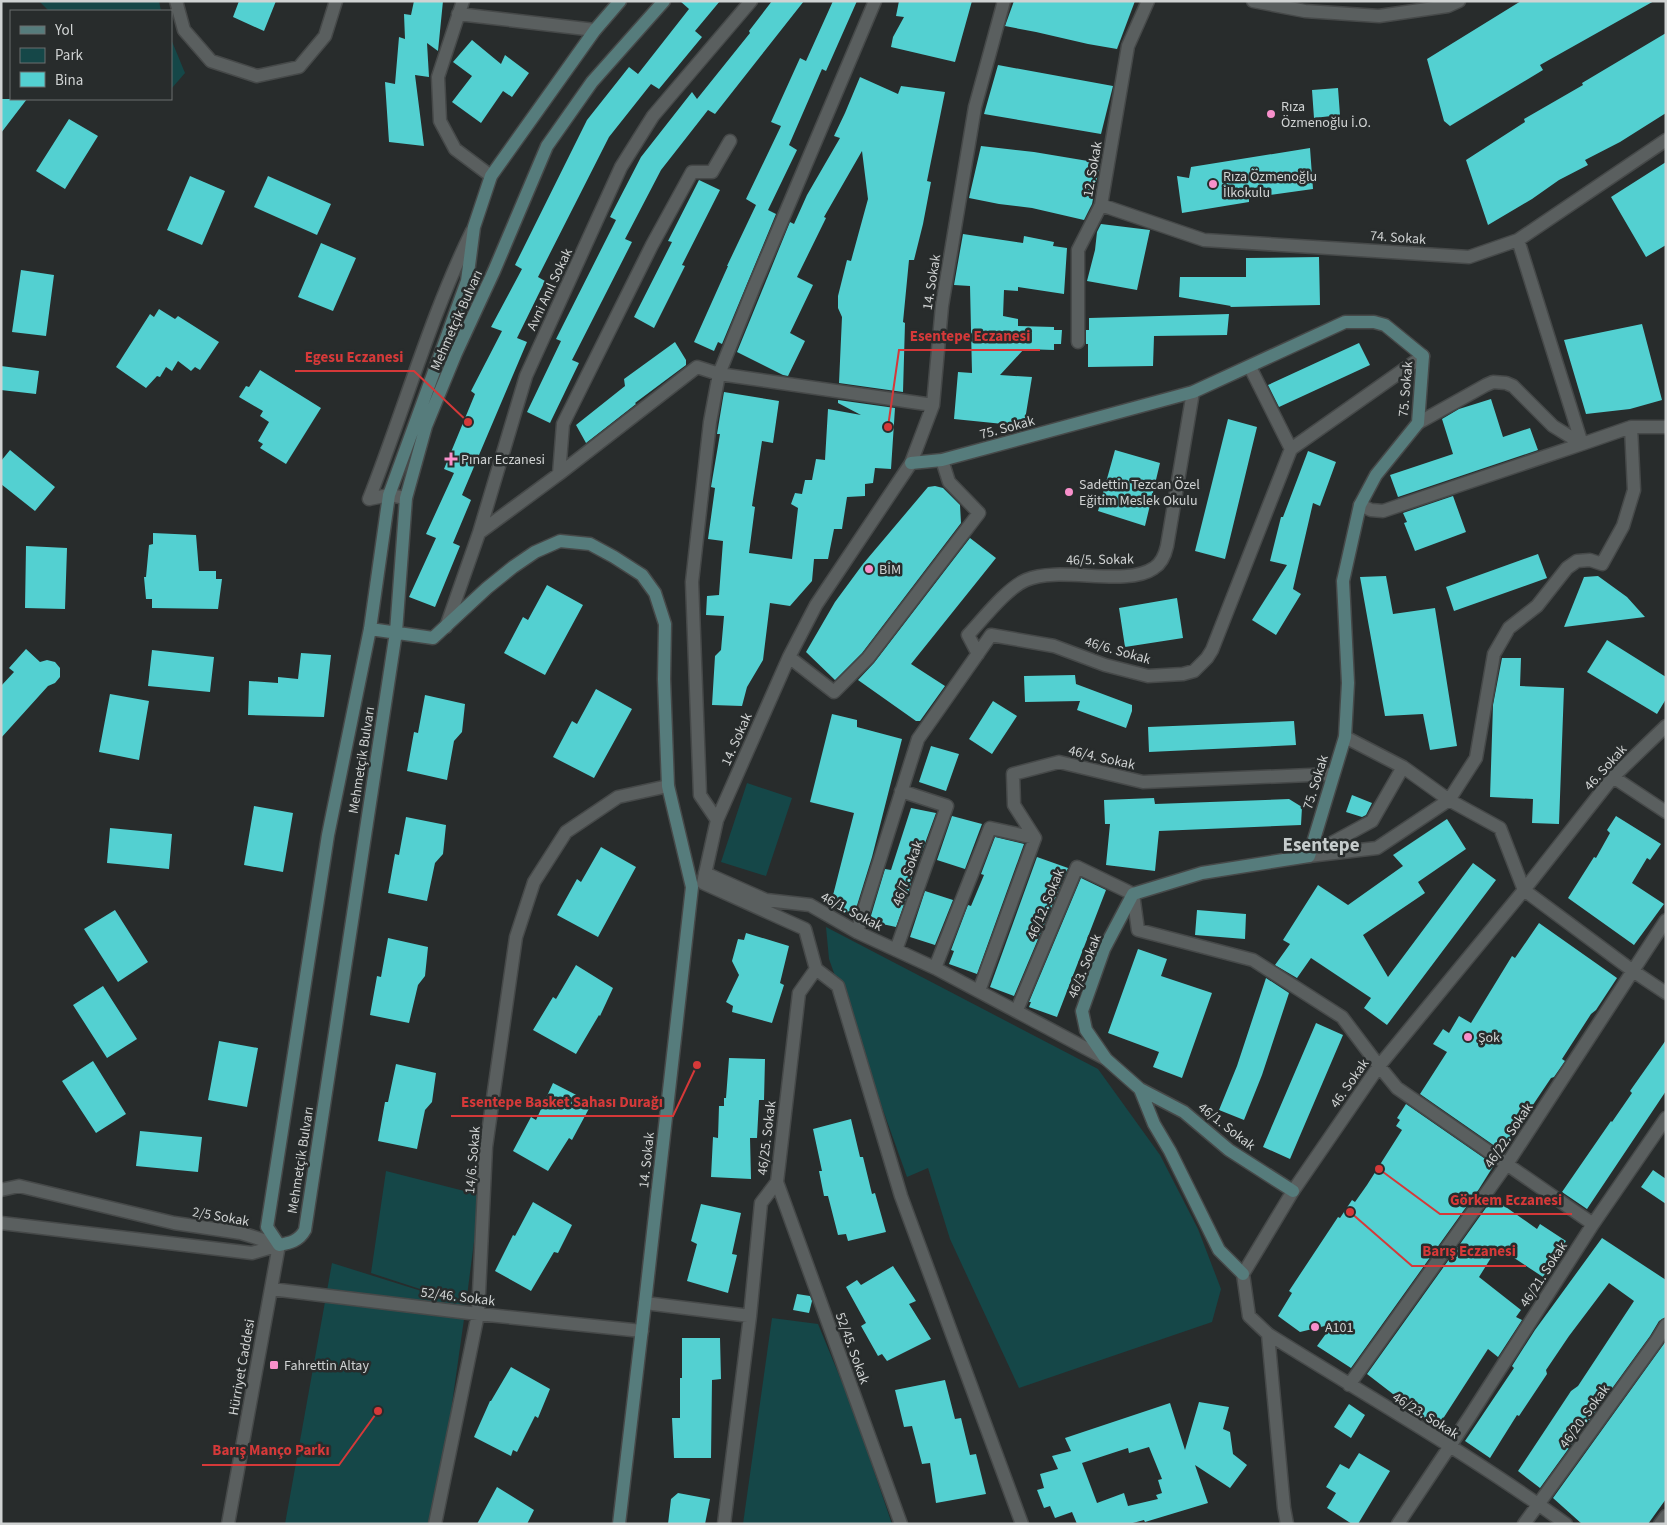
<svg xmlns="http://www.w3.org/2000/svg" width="1667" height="1525" font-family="'Source Sans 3',sans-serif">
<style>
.green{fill:#154748}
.building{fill:#53d0d1;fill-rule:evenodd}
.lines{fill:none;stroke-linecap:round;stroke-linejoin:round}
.street-casing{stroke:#464949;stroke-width:15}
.secondary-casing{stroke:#464949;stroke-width:15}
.street{stroke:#5a5f5f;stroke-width:12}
.secondary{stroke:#567c7c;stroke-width:12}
.poi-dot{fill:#f890cb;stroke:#282c2c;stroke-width:2}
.labels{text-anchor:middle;stroke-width:5;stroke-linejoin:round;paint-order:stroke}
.poi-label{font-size:14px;fill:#d0d3d3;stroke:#282c2c;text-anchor:start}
.street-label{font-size:14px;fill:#d0d3d3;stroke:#282c2c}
.district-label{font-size:19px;font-weight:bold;fill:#c5cbcb;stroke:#282c2c}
.leader{fill:none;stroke:#d53939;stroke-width:2}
.callout-dot{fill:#d53939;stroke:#282c2c;stroke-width:2}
.callout-label{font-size:15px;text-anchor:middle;font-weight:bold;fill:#d53939;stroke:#282c2c;stroke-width:5;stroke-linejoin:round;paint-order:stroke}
</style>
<rect width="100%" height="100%" fill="#282c2c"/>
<path class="green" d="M39,1h120l2,10h-112z
M171,39l14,34 -13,15h-1z
M747,783l45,15 -26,78 -45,-14z
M826,927l272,142 62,86 38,74 23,60 -9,33 -193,66 -69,-149 -22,-71 -21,9 -78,-218z
M386,1171l94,24 -14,109 -95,-31z
M332,1263l134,42 -31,219h-150z
M772,1318l46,6 33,80 41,120h-149z"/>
<path class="building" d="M239,1h37l-12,30 -31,-14z
M414,1h29l-5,50 -11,-8 2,34 -14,-2 9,71 -35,-4 -4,-60 10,2 4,-47 6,2 -1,-25 7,1z
M680,1h40l-25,30 7,6 -43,52 -8,-5 -42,53 -71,140 7,4 -28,57 10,4 -65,153 9,5 -18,43 7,3 -25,61 -26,-10 27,-59 -10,-4 28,-61 -10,-4 31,-75 -4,-3 31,-60 -11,-4 31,-58 -7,-4 72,-145 42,-53 9,7 51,-65z
M772,1h32l-89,113 -7,-4 -47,60 -36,69 7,3 -60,118 7,3 -29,60 -23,-11 34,-71 -5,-2 60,-119 -6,-3 31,-60 51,-65 5,7 53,-66 -1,-2z
M833,1h24l-31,70 -4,-2 -33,76 8,5 -29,60 8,4 -54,130 -4,-2 -4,9 -20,-9 34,-76h-1l29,-61 -10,-6 35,-73 -10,-4 29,-64 6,3z
M899,1h73l-17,61 -64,-15 2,-10 11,-20 -8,-1z
M1014,1h121l-18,48 -29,-5 -52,-12 -31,-6z
M1521,1h133l-114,64 3,5 -93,56 -6,-5 -17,-62z
M1666,33v80l-46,29 -35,18 3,5 -29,15 -27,19 -44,26 -22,-65 59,-38 -1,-3 59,-34 -1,-2z
M472,40l29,24 4,-9 24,18 -17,24 -9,-6 -22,32 -29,-21 20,-26 -19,-14z
M998,65l115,21 -12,48 -117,-20z
M860,77l38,17 3,-8 44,6 -18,89 4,1 -8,42 -9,36h-5l-6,62 2,1 -2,69 -64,-9 3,-66 -4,-9v-12l9,-36 4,1 17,-62 -6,-48 -38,66 2,1 -29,59 16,8 -23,48 15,8 -17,35 -5,-1 -46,-23 53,-130 4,2 13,-29 33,-57 -6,-2 11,-23z
M1338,88l2,27 -26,3 -2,-28z
M1,99h26l-26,34z
M69,119l29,17 -33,53 -29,-18z
M981,146l53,6 66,11 -8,41 -8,16 -52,-12 -33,-4 -30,-6z
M1310,148l3,41 -64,9v4l-67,11 -5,-37 12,2 2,-11z
M1666,162v83l-20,12 -35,-60z
M190,176l35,15 -23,54 -35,-15z
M268,176l63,28 -14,31 -63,-28z
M699,180l21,10 -38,75 3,1 -31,62 -20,-11 38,-75 -4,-1z
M1101,224l49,6 -13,60 -50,-9 8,-31 2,-18z
M963,234l60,9 1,-7 30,6 -1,4 14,2 -3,46 -46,-7v4l-14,-1 -1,26 15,3v7l36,1v3h8l-1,14h-7v6l-30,-1 -24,26 32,2 -8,49 -70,-7 4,-47 14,1 -2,-87 -16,-1z
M321,243l35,15 -23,53 -35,-14z
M1319,257l1,48 -90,2 1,-1 -52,-9 1,-20h66v-19z
M21,270l33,5 -8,61 -34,-4z
M159,309l16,10 3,-3 41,26 -19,28 -5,-3 -4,4 -13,-10 -6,10 -6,-4 -6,10 -3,-1 -11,12 -30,-21 34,-53 4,3z
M1229,314l-2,21 -73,1 -1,30 -65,1v-23h-2v-14h3v-12z
M1642,324l20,76 -32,9 -44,5 -22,-74z
M675,342l11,18v5l-51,38 1,1 -50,39 -10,-18 49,-39 -1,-7z
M1359,343l11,22 -91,42 -11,-22z
M1,366l38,5 -3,23 -35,-4z
M260,370l61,38 -35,56 -26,-16 3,-4 -5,-3 11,-19 -9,-6 3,-5 -24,-14 7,-11 3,1z
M724,392l55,9 -6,42 -11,-2 -10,65 3,1 -6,46 43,6 6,-51 -7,-4 4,-11 7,1 3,-14h7l4,-21 9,1 3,-51 33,6 -23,-12v-3l57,8 -4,61 -16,-1 -2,15 -8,1v12l-18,1 -5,32h-8l-6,30h-14l-2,22 -22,25 -20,-3 -7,57 -16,27 -5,19 -30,-1 3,-49 6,-6 3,-34 -18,-1 1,-19 12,-1 4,-54 -15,-2 7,-51 -4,-1 9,-53h-3z
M1491,399l12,38 27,-9 8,22 -140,47 -8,-22 63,-21 -11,-35 17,-10z
M1228,419l29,8 -32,132 -30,-8z
M10,450l45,37 -20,24 -34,-27v-23z
M1115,450l45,13 -15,63 -47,-15z
M1308,451l28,11 -16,44 -7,-3 -20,86 8,5 -25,41 -24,-15 35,-55 -17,-4 11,-44h2z
M935,486l8,2 17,17 1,18 -99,130 -27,27 -29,-28 29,-50 28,-38 65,-77z
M1453,496l13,36 -51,19 -11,-28 3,-1 -4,-9z
M153,533l43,2 3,36h17v8h6l-4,30 -66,-1v-9h-6l-2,-22h2l3,-32 4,-1z
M970,538l26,20 -85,106 34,22 -25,35h-4l-58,-41 16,-17z
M26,546l41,2 -2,61 -40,-1z
M1538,554l9,24 -93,33 -8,-24z
M1386,576l7,38 42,-6 22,138 -27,4 -7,-36 -38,2 -25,-139z
M1598,576l29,21 18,20 -81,10 20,-50z
M547,585l36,20 -38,70 -41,-22 19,-36 5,3z
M1177,598l6,40 -58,9 -6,-39z
M1607,640l59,37v22l-9,15 -70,-42z
M26,649l14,13 7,-2 8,2 5,6v9l-5,6 -7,3 -47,52v-52l13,-14 -5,-4z
M152,650l62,7 -4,35 -62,-6z
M301,653l30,2 -7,62 -76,-2 1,-34 29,2v-6l20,2z
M1502,658h19l-1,28 44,2 -5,136 -27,-1 1,-24 -43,-2 3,-92z
M1075,675l1,9 56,21v6l-6,17 -49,-18 3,-9 -55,1 -1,-26z
M596,689l36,20 -38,69 -41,-21 19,-36 5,3z
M110,694l39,7 -10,59 -40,-8z
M425,695l40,9 -3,28 -8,9 -7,39 -40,-9 7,-39 4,1z
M993,701l24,15 -25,38 -23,-15z
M832,714l25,6v7l45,12 -30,118 -18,58 -24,-8 24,-94 -44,-11z
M1294,721l2,24 -147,7 -1,-25z
M931,746l28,8 -13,37 -27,-9z
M1352,795l20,8 -6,12 -4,2 -16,-5z
M1154,798l1,6 134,-5 13,8 -1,18 -142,6 -4,40 -49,-6 4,-41h-5l-1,-24z
M254,806l39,7 -10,59 -39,-7z
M911,808l25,5 -16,44 -4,-1 -6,31 -14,40 -23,-5v-2l-3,-1 15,-50 6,1z
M952,816l30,8 -17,45 -28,-9z
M1616,816l45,28 -11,16 -3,-2 -15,25 32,21 -30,41 -66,-47 26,-41 2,1 14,-25 -3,-3z
M406,817l40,8 -3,29 -8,9 -8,38 -39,-8 7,-39 4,1z
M1447,819l19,30 -48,33 7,11 -62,42 25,42 85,-114 23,17 -109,145 -23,-17 7,-10 -60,-40 -14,20 -22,-13 15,-21 -7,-4 35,-55 30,20 55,-39 -10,-11z
M110,828l62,6 -3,35 -62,-6z
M995,837l29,7 -47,130 -28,-10 5,-13 -3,-1 17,-45 3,1 13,-31 -3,-1z
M601,847l35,20 -38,70 -41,-22 20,-36 4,3z
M1037,857l31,11 -54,128 -24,-9z
M1081,878l25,12 -49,127 -28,-10 2,-5h-2z
M925,891l28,9 -18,45 -25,-8z
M115,910l33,52 -30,20 -34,-53z
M1197,910l49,4 -1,25 -50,-4z
M1539,923l78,55 -21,32 -5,4 -29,45 3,2 -11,16 -3,1 -49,73 -82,-57 27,-42 -14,-8 10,-15 6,4 10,-17 12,7 41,-67 3,2z
M746,933l43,13 -9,37 4,2 -12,38 -40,-11 1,-6 -7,-4 13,-27 -7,-14 6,-22 6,1z
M388,938l40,9 -3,29 -7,9 -9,38 -39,-8 7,-39 4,1z
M1138,949l29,10 -6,17 51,17 -30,85 -29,-11 6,-15 -51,-19z
M576,965l37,23 -13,28 -1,-1 -23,39 -43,-24 20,-33 3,2z
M1266,978l23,15 -27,82 -18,45 -25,-10 18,-44z
M103,986l34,53 -30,19 -34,-53z
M1316,1023l27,12 -53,124 -27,-12z
M1666,1040v51l-79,118 -25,-17 49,-71 1,1 20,-29 -2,-2z
M219,1041l39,7 -11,59 -39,-7z
M729,1058l36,1 -1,41h-5l-2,38h-7l1,41 -40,-2 2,-40 5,1 1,-32h5v-8h2z
M93,1061l33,53 -30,19 -34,-52z
M396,1064l40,9 -4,29 -7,8 -8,39 -39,-8 7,-39h3z
M553,1083l39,20 -20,37 -3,-2 -21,33 -35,-20 18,-34 5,3z
M1406,1104l88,61 -15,24 -128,179 -34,-22 16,-22 -33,8 -22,-16 14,-23 -3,-2 49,-74 2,1 12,-18 3,2 12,-17 35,-55 -6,-4 4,-6 -3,-2z
M851,1119l9,38h3l9,37 3,-1 11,39 -38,9 -2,-7 -8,1 -10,-39h-4l-5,-25h3l-9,-42z
M140,1131l62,6 -4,35 -62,-6z
M1653,1170l13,9v25l-25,-17z
M1493,1198l44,31 3,-5 26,17 -23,36 -41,-27 -4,6 -4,-3 -15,24 42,33 -5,7 6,3 -24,37 -10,-8 -51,79 -70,-54z
M533,1202l39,23 -14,28 -4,-1 -23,39 -36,-20 18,-36 2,1z
M701,1204l40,9 -9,41 5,1 -9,38 -41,-12 10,-37 -6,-3z
M1602,1238l64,42v37l-7,4 -9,15 -110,152 -22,-17 53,-80 7,-5 56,-85 -25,-18 -40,53 -23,34 1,4 -28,42 -2,-1 -27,43 -25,-17 49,-73 -2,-2 23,-36z
M893,1266l23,35 -7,3 22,35 -44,22 -5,-7 -4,2 -17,-30 5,-3 -20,-36 11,-7 4,5z
M797,1294l13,2 2,5 -3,12 -16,-3z
M682,1338h38l1,41 -9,1 -1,78h-37l-2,-40h8v-40h2z
M1666,1341v158l-18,25h-66l-29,-26z
M511,1367l39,22 -12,29 -3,-2 -18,36 -4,-2 -2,6 -37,-19 16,-36h1z
M945,1380l10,39 6,-1 9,37 6,-1 10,40 -50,9 -6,-40 -8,1 -10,-38 -8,1 -9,-37z
M1199,1402l30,5 -6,22 7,3 3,22 14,11 -17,23 -35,-23 13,38 -63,19 -1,-2 -15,4h-52l-5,-12 -17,6 -5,-12 -6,2 -7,-18 7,-2 -4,-14 18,-5 -6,-13 19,-5 -6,-13 105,-35 15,47zM1149,1447l13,32 -4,1 4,13 -6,2 2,4 -30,7 -4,-13 -27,10 -15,-40 46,-15 1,5z
M1349,1404l16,11 -14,23 -17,-11z
M1359,1453l31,18 -32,53h-6l-25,-16 9,-15 -10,-6 14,-23 9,5z
M497,1487l37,23 -7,14h-50z
M678,1493l32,6 -5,25h-37l3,-25z"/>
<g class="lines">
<g class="street-casing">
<path id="street" d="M176,1l8,29 27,31 46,15 42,-9 26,-31 11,-35
M463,1l-25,76 2,44 15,28 36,27
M875,1l-121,286 -35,87 214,31
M1253,1l52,10 74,5 69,-10 11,-5
M458,14l137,16
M1101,205l103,35 265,17 49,-17 148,-100
M1078,342v-92l23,-45 27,-159 20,-45
M1250,367l41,82
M1418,423l68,-38 7,-3 13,1 7,3 40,40 29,18 49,-17h35
M559,474l138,-107 22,7 -9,48 -18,160 8,213 17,25
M369,499c35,-89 61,-182 103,-268
M369,499l20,-4 17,3
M1360,505l11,5 12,1 199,-67 -64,-204
M479,533l80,-59 4,-50 89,-179 40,-73h20l18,-31
M446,627l33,-94 47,-157 95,-209 32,-51 98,-115
M978,654l-10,-19c15,-16 39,-47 58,-55 34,-15 99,8 128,-12 8,-5 11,-13 13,-22l26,-154
M789,657l45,35 34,-34 111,-145 -30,-31 -7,-22
M1345,737l58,30 46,33 51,28 24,62 109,81 33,22
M1613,777l53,35
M1315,852l57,-31 31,-54
M1309,856l68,-8 72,-48 27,-42 18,-104 15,-26 28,-22 30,-38 10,-7 13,-1 12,4 21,-38 11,-36 -3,-63
M705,873l61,27 44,5 47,27 78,36 171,91
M703,883l14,-63 72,-163 27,-52 95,-142 22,-58 9,-99 33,-199 29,-106
M703,883l102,46 11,40 -17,24 -22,189 -16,21 -11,113 -26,208
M857,932l61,-193 73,-104 63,11 51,19 43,11 35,-2 11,-3 13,-13 5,-8 79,-201 132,-93
M896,950l51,-144 -46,-15
M935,968l55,-140 45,10 -21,-33 -1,-31 46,-12 84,20 190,-8
M816,969l22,17 63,210 121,328
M979,991l56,-153
M1017,1010l60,-143 56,27 5,36 115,30 89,57 37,49 18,22 196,136
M777,1182l124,342
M1,1190l18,-4 155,37 67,10 38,12
M1,1223l251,30 27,-8
M271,1289l207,25 164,17
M645,1303l105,13
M1268,1334c99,62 203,121 298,190
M1349,1385l158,-221 159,-244
M228,1524l51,-279
M435,1524l43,-210 8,-167 30,-210 18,-55 32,-50 52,-35 50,-11
M1287,1524l-3,-16 -16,-174 -19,-18 -6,-42 50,-83 86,-125 145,-176 89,-113 53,-51
M1398,1524l72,-108 123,-192 73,-106
M1524,1524l133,-184 9,-15
M1660,1524l6,-8"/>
</g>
<g class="secondary-casing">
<path id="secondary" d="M620,1l-25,29 -104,146 -17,51 -7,54 -78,214 -19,134 -42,206 -61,392 12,18c11,-2 20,-4 26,-15l91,-598 10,-134 20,-72 30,-73 38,-82 53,-125 45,-64 72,-81
M911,463l31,-3 251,-68 152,-70h29l11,3 38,31 -5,67 -42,52 -16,30 -17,76 5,102 -3,54 -36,119 -107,17 -69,21 -29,55 -22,62 4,19 20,29 34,30 14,35 16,27 49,99 24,24
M370,629l63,9 54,-50 26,-21 22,-15 25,-11 30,3 24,13 28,18 13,18 10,31 -1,55 4,107 24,101 -47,416 -26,221
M1140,1089l44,23 45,38 64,41"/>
</g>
<use href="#street" class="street"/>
<use href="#secondary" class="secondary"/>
</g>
<g class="poi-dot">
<circle cx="1271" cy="114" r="5"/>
<circle cx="1213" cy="184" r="5"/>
<path d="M448.5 451.5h5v5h5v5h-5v5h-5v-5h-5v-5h5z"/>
<circle cx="1069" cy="492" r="5"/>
<circle cx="869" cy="569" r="5"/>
<circle cx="1468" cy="1037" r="5"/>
<circle cx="1315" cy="1327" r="5"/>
<rect x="269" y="1360" width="10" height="10" rx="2.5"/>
</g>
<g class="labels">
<g class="poi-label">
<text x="1281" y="111">Rıza<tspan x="1281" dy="16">Özmenoğlu İ.O.</tspan></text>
<text x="1223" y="181">Rıza Özmenoğlu<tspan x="1223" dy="16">İlkokulu</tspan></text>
<text x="461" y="464">Pınar Eczanesi</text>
<text x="1079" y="489">Sadettin Tezcan Özel<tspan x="1079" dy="16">Eğitim Meslek Okulu</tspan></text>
<text x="879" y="574">BİM</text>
<text x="1478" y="1042">Şok</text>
<text x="1325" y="1332">A101</text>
<text x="284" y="1370">Fahrettin Altay</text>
</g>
<g class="street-label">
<text transform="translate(1092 169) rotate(-80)" y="5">12. Sokak</text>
<text transform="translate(1398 237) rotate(4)" y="5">74. Sokak</text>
<text transform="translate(931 282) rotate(-81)" y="5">14. Sokak</text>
<text transform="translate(549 289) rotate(-65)" y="5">Avni Anıl Sokak</text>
<text transform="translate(456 320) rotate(-66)" y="5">Mehmetçik Bulvarı</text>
<text transform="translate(1405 389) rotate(-85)" y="5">75. Sokak</text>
<text transform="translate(1007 427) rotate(-15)" y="5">75. Sokak</text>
<text transform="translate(1100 559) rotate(-1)" y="5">46/5. Sokak</text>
<text transform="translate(1118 650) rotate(16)" y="5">46/6. Sokak</text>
<text transform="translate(736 739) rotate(-66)" y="5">14. Sokak</text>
<text transform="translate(1102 757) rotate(13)" y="5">46/4. Sokak</text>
<text transform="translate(361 760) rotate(-81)" y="5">Mehmetçik Bulvarı</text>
<text transform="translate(1605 767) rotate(-48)" y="5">46. Sokak</text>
<text transform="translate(1315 782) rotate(-73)" y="5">75. Sokak</text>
<text transform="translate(907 873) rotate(-71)" y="5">46/7. Sokak</text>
<text transform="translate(1045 904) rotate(-67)" y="5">46/12. Sokak</text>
<text transform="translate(852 911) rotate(28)" y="5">46/1. Sokak</text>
<text transform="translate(1084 966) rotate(-68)" y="5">46/3. Sokak</text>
<text transform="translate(1349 1083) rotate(-55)" y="5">46. Sokak</text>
<text transform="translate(1227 1126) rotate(38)" y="5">46/1. Sokak</text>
<text transform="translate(1508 1135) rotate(-56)" y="5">46/22. Sokak</text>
<text transform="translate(766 1138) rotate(-83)" y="5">46/25. Sokak</text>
<text transform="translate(300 1160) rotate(-81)" y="5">Mehmetçik Bulvarı</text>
<text transform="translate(472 1160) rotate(-85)" y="5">14/6. Sokak</text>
<text transform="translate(646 1160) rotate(-84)" y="5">14. Sokak</text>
<text transform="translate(221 1216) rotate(10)" y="5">2/5 Sokak</text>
<text transform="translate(1543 1274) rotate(-57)" y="5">46/21. Sokak</text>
<text transform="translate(458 1296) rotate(7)" y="5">52/46. Sokak</text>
<text transform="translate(853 1348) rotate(70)" y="5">52/45. Sokak</text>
<text transform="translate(241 1367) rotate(-80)" y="5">Hürriyet Caddesi</text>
<text transform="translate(1426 1415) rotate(32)" y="5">46/23. Sokak</text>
<text transform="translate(1584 1416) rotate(-54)" y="5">46/20. Sokak</text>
</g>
<g class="district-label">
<text x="1321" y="851">Esentepe</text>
</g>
</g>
<path class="leader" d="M888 427L899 350H1040M468 422L414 371H295M697 1065L673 1116H451M1379 1169L1440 1214H1572M1350 1212L1412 1266H1526M378 1411L339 1465H202"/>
<g class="callout-dot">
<circle cx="888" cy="427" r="5"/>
<circle cx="468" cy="422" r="5"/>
<circle cx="697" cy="1065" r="5"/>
<circle cx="1379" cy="1169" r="5"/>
<circle cx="1350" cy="1212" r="5"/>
<circle cx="378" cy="1411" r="5"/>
</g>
<g class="callout-label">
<text x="970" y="341">Esentepe Eczanesi</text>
<text x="354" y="362">Egesu Eczanesi</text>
<text x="562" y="1107">Esentepe Basket Sahası Durağı</text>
<text x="1506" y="1205">Görkem Eczanesi</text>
<text x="1469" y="1256">Barış Eczanesi</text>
<text x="271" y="1455">Barış Manço Parkı</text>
</g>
<rect width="1667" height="1525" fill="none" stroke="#d0d3d3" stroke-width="5"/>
<rect x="10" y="10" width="162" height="90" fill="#282c2c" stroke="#6b6f6f"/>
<rect x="20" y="26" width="25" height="8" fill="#567c7c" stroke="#6b6f6f"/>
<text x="55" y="35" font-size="15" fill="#d0d3d3">Yol</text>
<rect x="20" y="48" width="25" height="15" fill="#154748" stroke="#6b6f6f"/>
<text x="55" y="60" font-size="15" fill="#d0d3d3">Park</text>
<rect x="20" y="72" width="25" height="15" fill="#53d0d1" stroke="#6b6f6f"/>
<text x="55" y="85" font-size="15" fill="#d0d3d3">Bina</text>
</svg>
